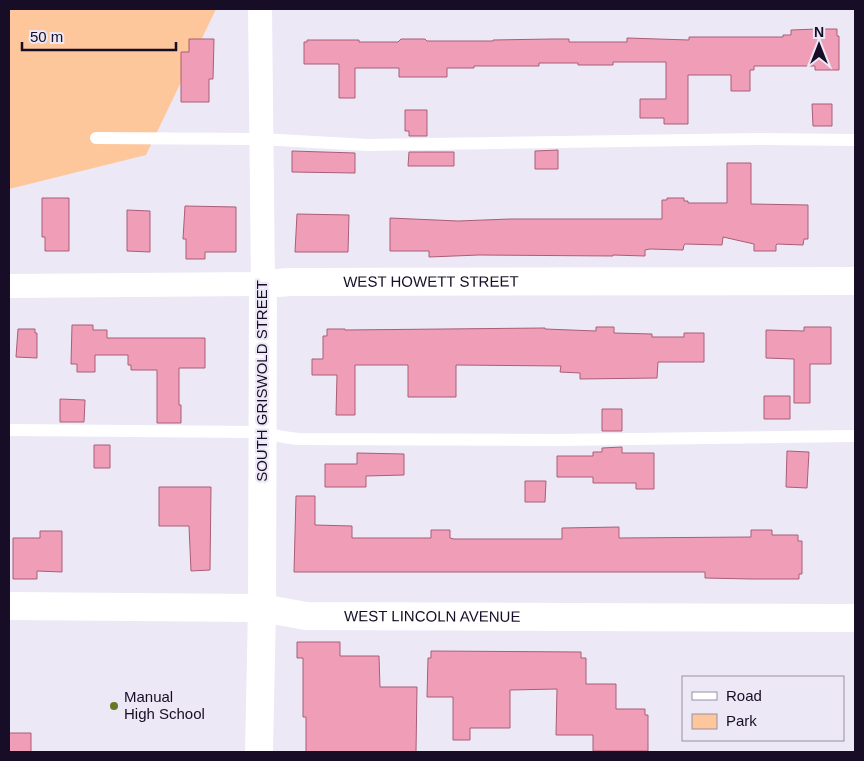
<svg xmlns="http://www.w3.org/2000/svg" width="864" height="761" font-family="Arial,sans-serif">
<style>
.green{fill:#fdc79b}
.building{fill:#f09eb7;stroke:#a95e76}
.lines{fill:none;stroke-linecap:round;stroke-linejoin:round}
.service{stroke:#fff;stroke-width:12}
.minor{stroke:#fff;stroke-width:24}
.tertiary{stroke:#fff;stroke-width:28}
.secondary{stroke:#fff;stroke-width:28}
.poi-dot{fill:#677826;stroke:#ece8f6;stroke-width:2}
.labels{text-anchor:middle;stroke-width:4.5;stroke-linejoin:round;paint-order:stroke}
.street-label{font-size:15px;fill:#170d26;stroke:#ece8f6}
.poi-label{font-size:15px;fill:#170d26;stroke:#ece8f6;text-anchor:start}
</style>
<rect width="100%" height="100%" fill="#ece8f6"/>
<path class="green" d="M9,9h207l-70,146 -137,34z"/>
<path class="building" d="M817,29h20v7h2v34h-24v-4h-61v4h-4v21h-19v-16h-43v49h-24v-6h-24v-19h26v-37h-53v3h-35v-2h-39v3h-65v2h-27v9h-48v-9h-44v30h-16v-34h-35v-22h3v-2h52v2h39l3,-3h24l2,2h66v-1l59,-1h17v3h58v-4l62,2v-3h94v-2h8v-5z
M189,39h25l-1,40h-4v23h-28v-50h8z
M812,104h20v22h-19z
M405,110h22v26h-18v-5h-4z
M558,150v19h-23v-18z
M292,151l63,2v20l-63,-1z
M409,152h45v14h-46z
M727,163h24v41l57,1v34h-4l-1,6 -26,-1 -1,1v6h-22v-7l-31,-7 -1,8 -37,-1 -1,1 -1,5 -33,-1 -5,1v6l-32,-1v1l-134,-1 -50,2v-6h-39v-33l68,3 52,-2h152v-19h5v-2h17v3h4v2h39z
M42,198h27v53h-24v-14h-3z
M185,206l51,1v45h-31v7h-19v-20h-3z
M127,210l23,1v41l-23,-1z
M297,214l52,1 -1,37h-53z
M72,325h21v5h14v8h98v30h-26v37h2v18h-24v-53h-26v-5h-3v-10h-33v17h-18v-8h-6z
M596,327h18v6l38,1v3h32v-4h20v29h-46l-1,16 -77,1v-6l-20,-1 1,-6 -105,-1v32h-48v-32h-53v50h-19l1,-40h-25v-16h11v-23h4v-7h18v1l200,-2v1l51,2z
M804,327h27v37h-21v39h-16v-44l-28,-1v-28l38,1z
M18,329h17v4h2v25l-21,-1z
M764,396h26v23h-26z
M60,399l25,1 -1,22h-24z
M602,409h20v22h-20z
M94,445h16v23h-16z
M622,447v6h32v36h-18v-6h-43v-6h-36v-21h36v-4h9v-4z
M787,451l22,1 -2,36 -21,-1z
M357,453l47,1v21l-38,1v11h-41v-23h32z
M525,481h21l-1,21h-20z
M159,487h52l-1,83 -19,1 -2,-45h-30z
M296,496h19v29l37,1v12h79v-8h19v8l4,1h108v-11l57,-1v11l132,-1v-7h21v5h26v6h4v33h-3v5h-48l-46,-1v-6h-411z
M40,531h22v41l-25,-1v8h-24v-41h27z
M297,642h43v14h39l1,31h37l-1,65h-110v-35h-3v-59h-6z
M431,651l150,1v6h5v26h30v25h29v6h3v36h-55v-16h-37l1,-46 -47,1v38h-40v12h-17v-43h-26l1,-39h3z
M9,733h22v19h-22z"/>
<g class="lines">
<path class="service" d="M96,138l165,1 106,6 390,-6 98,1
M9,430l253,2 21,5 15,2 260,1 297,-4"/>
<path class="minor" d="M9,286l254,-2 -3,-275"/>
<path class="tertiary" d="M259,752l3,-144"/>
<g class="secondary">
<path id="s1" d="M9,606l253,2 44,8 549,2"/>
<path id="s2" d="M262,608l1,-324 28,-2 564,-1"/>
</g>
</g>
<circle class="poi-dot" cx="114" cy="706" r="5"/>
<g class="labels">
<g class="street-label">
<text dy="5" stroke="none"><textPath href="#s2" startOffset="492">WEST HOWETT STREET</textPath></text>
<text transform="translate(262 381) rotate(-90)" y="5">SOUTH GRISWOLD STREET</text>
<text dy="5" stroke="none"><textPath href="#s1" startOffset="424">WEST LINCOLN AVENUE</textPath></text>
</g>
<g class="poi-label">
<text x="124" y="702">Manual<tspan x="124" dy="17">High School</tspan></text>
</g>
</g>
<rect width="864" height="761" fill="none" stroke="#170d26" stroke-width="20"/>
<rect x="682" y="676" width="162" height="65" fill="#ece8f6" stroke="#9790a3"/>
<rect x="692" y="692" width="25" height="8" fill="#ffffff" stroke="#9790a3"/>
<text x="726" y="701" font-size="15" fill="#170d26">Road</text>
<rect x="692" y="714" width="25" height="15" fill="#fdc79b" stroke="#9790a3"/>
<text x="726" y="726" font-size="15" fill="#170d26">Park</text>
<g transform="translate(819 45)" stroke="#ece8f6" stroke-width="4" paint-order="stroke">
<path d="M0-4L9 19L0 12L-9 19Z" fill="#170d26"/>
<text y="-8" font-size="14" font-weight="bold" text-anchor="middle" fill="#170d26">N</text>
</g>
<path d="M22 42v8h154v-8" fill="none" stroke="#170d26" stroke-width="2.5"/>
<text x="30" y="42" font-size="15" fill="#170d26" stroke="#ece8f6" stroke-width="4" paint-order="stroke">50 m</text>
</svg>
